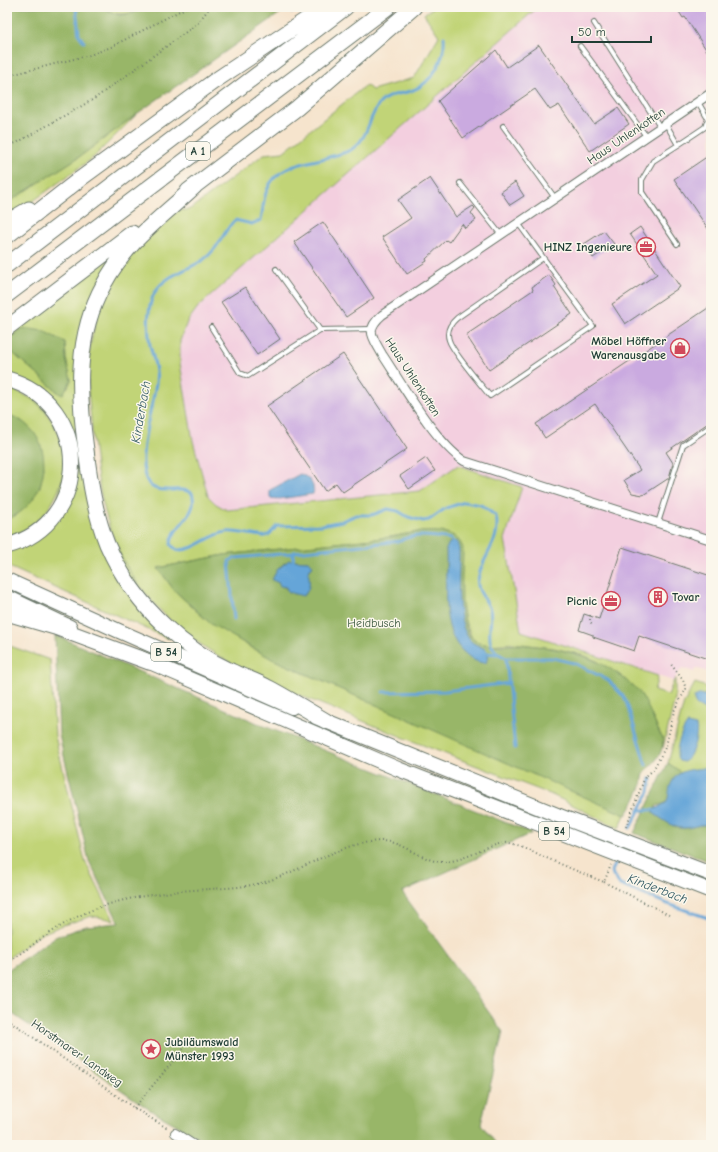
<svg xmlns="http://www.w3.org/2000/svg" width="718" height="1152" font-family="'Comic Neue',sans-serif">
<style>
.built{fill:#f3cfdf}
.green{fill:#c1d477;stroke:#708856}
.forest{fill:#98b668;stroke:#5c7a4e;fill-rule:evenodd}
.water{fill:#65a5d8;stroke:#427186}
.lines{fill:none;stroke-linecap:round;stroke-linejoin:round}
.stream{stroke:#65a5d8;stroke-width:3}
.building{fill:#caaae0}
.service-casing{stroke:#6a776a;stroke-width:6}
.minor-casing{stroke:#6a776a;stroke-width:10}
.trunk-casing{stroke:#6a776a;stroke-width:16}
.motorway-casing{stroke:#6a776a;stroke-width:17}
.path{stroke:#6a776a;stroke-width:2;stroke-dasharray:1 3;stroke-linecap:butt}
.service{stroke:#fff;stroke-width:4}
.minor{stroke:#fff;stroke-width:8}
.trunk{stroke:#fff;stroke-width:14}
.motorway{stroke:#fff;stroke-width:15}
.labels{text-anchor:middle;stroke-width:3;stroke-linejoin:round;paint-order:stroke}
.shield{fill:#fbf7ec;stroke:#61756b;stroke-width:1}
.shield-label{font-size:11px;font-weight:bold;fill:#1f3d34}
.street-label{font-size:12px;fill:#1f3d34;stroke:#fbf7ec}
.poi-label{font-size:12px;font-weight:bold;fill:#1f3d34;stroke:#fbf7ec;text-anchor:end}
.park-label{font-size:12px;fill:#3f5b41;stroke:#fbf7ec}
.water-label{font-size:13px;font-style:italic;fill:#345c65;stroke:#fbf7ec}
</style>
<rect width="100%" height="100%" fill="#fbf7ec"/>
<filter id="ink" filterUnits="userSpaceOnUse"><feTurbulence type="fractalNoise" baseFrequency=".025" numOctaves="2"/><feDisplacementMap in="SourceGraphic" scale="8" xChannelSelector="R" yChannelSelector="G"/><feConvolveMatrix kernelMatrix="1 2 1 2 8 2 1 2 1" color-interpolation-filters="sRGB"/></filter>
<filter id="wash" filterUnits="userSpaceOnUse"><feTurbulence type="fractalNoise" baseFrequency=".012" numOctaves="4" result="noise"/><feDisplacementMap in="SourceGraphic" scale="16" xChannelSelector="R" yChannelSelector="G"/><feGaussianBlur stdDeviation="0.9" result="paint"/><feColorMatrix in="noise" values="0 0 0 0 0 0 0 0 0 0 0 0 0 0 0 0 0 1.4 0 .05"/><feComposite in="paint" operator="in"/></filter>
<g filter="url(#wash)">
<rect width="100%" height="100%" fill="#f6e4cd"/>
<path class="built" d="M538,7h173v666l-15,-5 -2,4 -12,-4 -9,13 -152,-50 -16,-92 17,-52 -64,-22 -37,26 -194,19 -11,-6 -8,-8 -15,-55 -13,-78v-22l7,-19 11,-15z"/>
<path class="green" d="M100,7h40c-12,11 -26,7 -40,0z
M434,7h104l-340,300 -11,15 -7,19v22l13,78 15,55 8,8 11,6 193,-19 38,-26 64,22 -17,52 16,92 137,45 -4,15 14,4 7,-17v21l-12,49v-9l-10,-20 -32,-43 -24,-15 -14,-6 -29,-7 -41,-5 -25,2 -11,-3 -5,-4 -7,-17 -15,-87 -33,-2 -26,5 -167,18 -66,13 16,22 30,28 46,29 51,25 254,110 70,33 -6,13c-24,-10 -46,-24 -69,-34 -67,-26 -135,-51 -202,-79 -80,-33 -160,-60 -212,-134 -31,-43 -39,-99 -44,-151 -1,-15 -4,-32 -4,-48 -2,-43 14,-91 41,-125 14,-17 33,-32 49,-47h10l7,-4 69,-52 19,-2 83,-67 6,5 42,-12 25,-42 -15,-22z
M138,113l-44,44 -65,47 -22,13v-14l75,-48z
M116,252l-32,74 6,178 79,135 -162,-73v-15l45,-26 21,-88 -66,-63v-26l53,46 8,-7 3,-7 -5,-21 -1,-17 -56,-4 -2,4v-7z
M7,387c11,5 23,9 32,18 44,43 27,114 -32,132v-18l10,-4 23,-28 4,-20 -3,-18 -7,-16 -12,-12 -15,-7z
M7,645l43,15 5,76 30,125 29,59 -22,-4 -29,9 -22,9 -34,25z
M695,683l15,5 -2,8 -3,-2 -9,11 15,8v82l-43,-32 16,-60z"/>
<path class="forest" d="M7,7h93l19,8 15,-2 6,-6h149l-151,106 -56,42 -75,48z
M23,328l20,3 22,11 1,17 5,21 -8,14h-3l-53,-46 2,-10z
M7,414c8,3 16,7 22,13 28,27 14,80 -22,92z
M417,532c18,0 39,-4 46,16 0,23 -6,70 8,89 11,13 40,6 56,8 37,4 71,11 100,36 5,4 12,9 15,15 5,8 9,18 13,27 3,9 10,16 7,25 -3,12 -11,16 -17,24 -2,3 -2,8 -3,12 -4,10 -9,20 -15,30l-2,1 -353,-156 -61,-35 -37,-34 -16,-22 66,-13 167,-18zM446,549h13c1,24 -6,72 11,92 4,4 11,6 16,9v13c-7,0 -11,-3 -17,-7 -32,-21 -21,-74 -23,-107zM293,560l15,1 5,6 -5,5 1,13 -3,9h-13l-16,-12v-12l7,-7z
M55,635l209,91 268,107 -130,59 101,140 -22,92 16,21h-285l-62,-35 -143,-100v-38l2,-3 46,-32 31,-11 33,-3 -30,-62 -30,-126z
M668,763l13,9c-14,11 -8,18 -15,31l-10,3 1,10c7,3 14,10 22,12 11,2 21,-6 32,-2v36l-77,-29z"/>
<path class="water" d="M300,474c8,2 16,11 13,20l-34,5 -9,-1v-8z
M453,541l4,1 2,7c1,26 -5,68 10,90 5,7 15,7 20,14l-3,10c-8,0 -13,-3 -19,-8 -30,-24 -19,-73 -21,-106l3,-6z
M289,560l19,1 5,4 -5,7c2,8 3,18 -5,24l-15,-4 -2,-5 -6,-1 -1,-3 -7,-3 5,-10z
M701,694l10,4v16l-15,-9 -2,-4v-4z
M687,724l9,2c3,8 -4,32 -12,36l-5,-1c-6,-7 2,-29 8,-37z
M711,766v60c-10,-4 -19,3 -29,2 -9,0 -21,-10 -29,-15v-3l13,-7c4,-7 2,-15 6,-21 8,-16 26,-11 39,-16z"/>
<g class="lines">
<path class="stream" d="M76,7l3,28 5,7
M292,12l7,-5
M444,37c2,21 -12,47 -33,54 -10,3 -23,3 -31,12 -12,14 -11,35 -28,46 -7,5 -18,6 -26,9 -22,5 -50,8 -59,32 -4,9 -4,21 -6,30l-9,4 -17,-4c-12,11 -15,28 -32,40 -16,11 -42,16 -50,36 -6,14 -5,35 -3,49 3,13 8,25 6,38 -3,24 -23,81 -7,101 10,12 31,1 43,9 8,23 -21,32 -21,52l6,5c19,1 31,-15 49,-18 10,-2 36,6 40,4 4,-1 8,-7 11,-10l45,-1 20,-4 14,-6h16l16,-6 10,2 10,6 15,4 6,-1 17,-12 19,-6 16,3 15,11c6,26 -15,40 -18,64 -2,12 9,19 12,30 3,11 -3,23 1,34 2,6 9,11 15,14h47l21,5 34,17 16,17 3,7 19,61
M293,560l1,-8 107,-11c9,-8 38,-4 50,-2l3,4
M234,619l-5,-58 6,-3 58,-5
M486,653l12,1
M506,658l9,90
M383,692l62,-1 64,-8
M639,810h14
M630,828l19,-36 2,-13
M616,863l-4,8 1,4 7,10 48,19 43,15"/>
</g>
<g id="blocks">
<path class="building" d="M676,7h29l6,8v42l-26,-40 -2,1z
M539,45l55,79 24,-16 11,16 -39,27 -31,-46 -9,5 -15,-21 -72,49 -25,-37 58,-51 11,17z
M711,154v79l-37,-54z
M430,178l26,39 17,-11 2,2 -4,5 5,7 -11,8 -3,-4 -13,18 -3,-2 -20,19 1,2 -20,13 -25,-37 29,-19 -13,-18z
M515,182l9,14 -14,9 -9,-13z
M323,222l51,76 -28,19 -52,-75z
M640,227l40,60 -55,37 -13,-20 45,-30 -27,-40z
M604,231l10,13 -21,14 -9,-14z
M549,275l7,10 -2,2 18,27 -83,56 -23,-35 67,-45 -1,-3z
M245,287l35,52 -23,16 -36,-53z
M711,306v115l-45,31 7,11 -4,15 -26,17 -11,-2 -8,-13 16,-10 -45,-66 -50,34 -9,-14z
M343,354l64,95 -64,43 -7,-9 -11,8 -58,-85z
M426,458l9,13 -26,18 -9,-13z
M622,547l89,29v84l-72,-24 -5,15 -41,-14v-2l-14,-5 5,-16 15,5z"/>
</g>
</g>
<g filter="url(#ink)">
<use href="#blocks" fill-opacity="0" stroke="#6a776a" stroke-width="1"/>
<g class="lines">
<g class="service-casing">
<path id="service" d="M594,23l66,104
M580,46l66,90
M666,124l12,21 27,-18 3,-8 -10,-17
M503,126l52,72
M460,183l41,52
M518,223l75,103 -103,70c-9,-11 -38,-45 -41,-56 -3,-9 1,-16 8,-22l86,-60
M677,244l-35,-52v-12l11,-19 25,-16
M276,269l44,61 52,-1
M211,327l29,46 8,3 72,-46
M658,523l25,-78 28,-19"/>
</g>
<g class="minor-casing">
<path id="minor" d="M711,93l-329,222c-17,15 -10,21 0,39 20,30 53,88 82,107l247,79
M175,1133l19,12"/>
</g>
<g class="trunk-casing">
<path id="trunk" d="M7,580l112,51 173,76
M7,597l63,30
M138,657l260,112 313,122
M316,717l246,100 149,57"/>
</g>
<g class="motorway-casing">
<path id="motorway" d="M195,186c-35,33 -68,55 -91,98 -29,52 -26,109 -18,166 4,32 9,64 21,94 13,30 34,60 58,82 19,18 42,34 66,45 12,6 26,10 38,17 19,10 38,22 57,33
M188,191l109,-83 117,-101
M7,222l22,-13
M7,236l73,-57 133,-97 112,-75
M7,265l339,-258
M7,295l381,-288
M7,328l125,-95
M7,379c86,24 86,144 0,167
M7,613l48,14 94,35"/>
</g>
<path class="path" d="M7,76l83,-21 21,-8 76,-40
M7,147l11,-5 76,-43 103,-75 13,-17
M590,615v7l4,3
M626,827l19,-50 8,-7 13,-24 8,-35 12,-22 -3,-9 -13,-17
M604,882l65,33
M7,963c23,-16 45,-33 70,-46 28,-15 63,-21 95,-25 30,-4 60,-2 89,-9 41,-11 78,-41 121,-42 22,0 39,20 60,21 24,0 51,-21 67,-19 12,2 23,8 33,13 21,9 41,18 62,26l7,-17
M7,1019l127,89 33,20
M134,1108l51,-61"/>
<use href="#service" class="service"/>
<use href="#minor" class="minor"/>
<use href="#trunk" class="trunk"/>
<use href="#motorway" class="motorway"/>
</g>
</g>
<defs>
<g id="office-ring" transform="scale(1)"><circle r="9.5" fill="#fbf7ec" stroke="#d1495b" stroke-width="1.5"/><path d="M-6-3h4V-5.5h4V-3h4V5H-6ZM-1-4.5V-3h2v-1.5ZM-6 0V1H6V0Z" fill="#d1495b"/></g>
<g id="shop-ring" transform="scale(1)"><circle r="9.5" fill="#fbf7ec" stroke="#d1495b" stroke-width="1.5"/><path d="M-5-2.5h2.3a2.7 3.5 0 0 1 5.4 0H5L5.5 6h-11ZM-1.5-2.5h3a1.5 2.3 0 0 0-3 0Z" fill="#d1495b"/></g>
<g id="building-ring" transform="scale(1)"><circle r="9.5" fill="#fbf7ec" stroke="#d1495b" stroke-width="1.5"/><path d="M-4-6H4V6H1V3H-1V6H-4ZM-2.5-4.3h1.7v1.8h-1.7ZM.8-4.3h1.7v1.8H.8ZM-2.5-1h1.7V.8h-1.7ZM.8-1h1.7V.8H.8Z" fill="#d1495b"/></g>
<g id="sight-ring" transform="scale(1)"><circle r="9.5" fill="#fbf7ec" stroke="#d1495b" stroke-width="1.5"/><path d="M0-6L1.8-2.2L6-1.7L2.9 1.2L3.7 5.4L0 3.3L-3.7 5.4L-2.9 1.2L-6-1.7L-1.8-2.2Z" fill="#d1495b"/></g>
</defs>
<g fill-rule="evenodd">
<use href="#office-ring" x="646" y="247"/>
<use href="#shop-ring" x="680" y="348"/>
<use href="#building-ring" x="658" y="597"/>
<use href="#office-ring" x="611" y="601"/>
<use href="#sight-ring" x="151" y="1049"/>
</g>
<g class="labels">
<g class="shield">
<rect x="186" y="142" width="24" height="18" rx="3"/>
<rect x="151" y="643" width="30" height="18" rx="3"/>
<rect x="539" y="822" width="30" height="18" rx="3"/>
</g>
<g class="shield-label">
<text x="198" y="155">A 1</text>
<text x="166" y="656">B 54</text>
<text x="554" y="835">B 54</text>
</g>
<g class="street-label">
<text transform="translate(626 136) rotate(-34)" y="4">Haus Uhlenkotten</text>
<text transform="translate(413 377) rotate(57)" y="4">Haus Uhlenkotten</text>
<text transform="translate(77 1053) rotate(35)" y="4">Horstmarer Landweg</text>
</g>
<g class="poi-label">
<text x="632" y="251">HINZ Ingenieure</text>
<text x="666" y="345">Möbel Höffner<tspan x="666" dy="14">Warenausgabe</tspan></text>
<text x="672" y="601" text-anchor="start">Tovar</text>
<text x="597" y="605">Picnic</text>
<text x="165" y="1046" text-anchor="start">Jubiläumswald<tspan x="165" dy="14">Münster 1993</tspan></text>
</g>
<g class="park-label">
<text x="374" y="627">Heidbusch</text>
</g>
<g class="water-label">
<text transform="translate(140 412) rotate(-80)" y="5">Kinderbach</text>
<text transform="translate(658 888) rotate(21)" y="5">Kinderbach</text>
</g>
</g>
<rect width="718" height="1152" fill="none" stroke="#fbf7ec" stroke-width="24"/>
<path d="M572 36v6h79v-6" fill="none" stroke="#1f3d34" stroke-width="2"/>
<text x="578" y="36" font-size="12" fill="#1f3d34" stroke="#fbf7ec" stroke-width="3" paint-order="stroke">50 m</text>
</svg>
